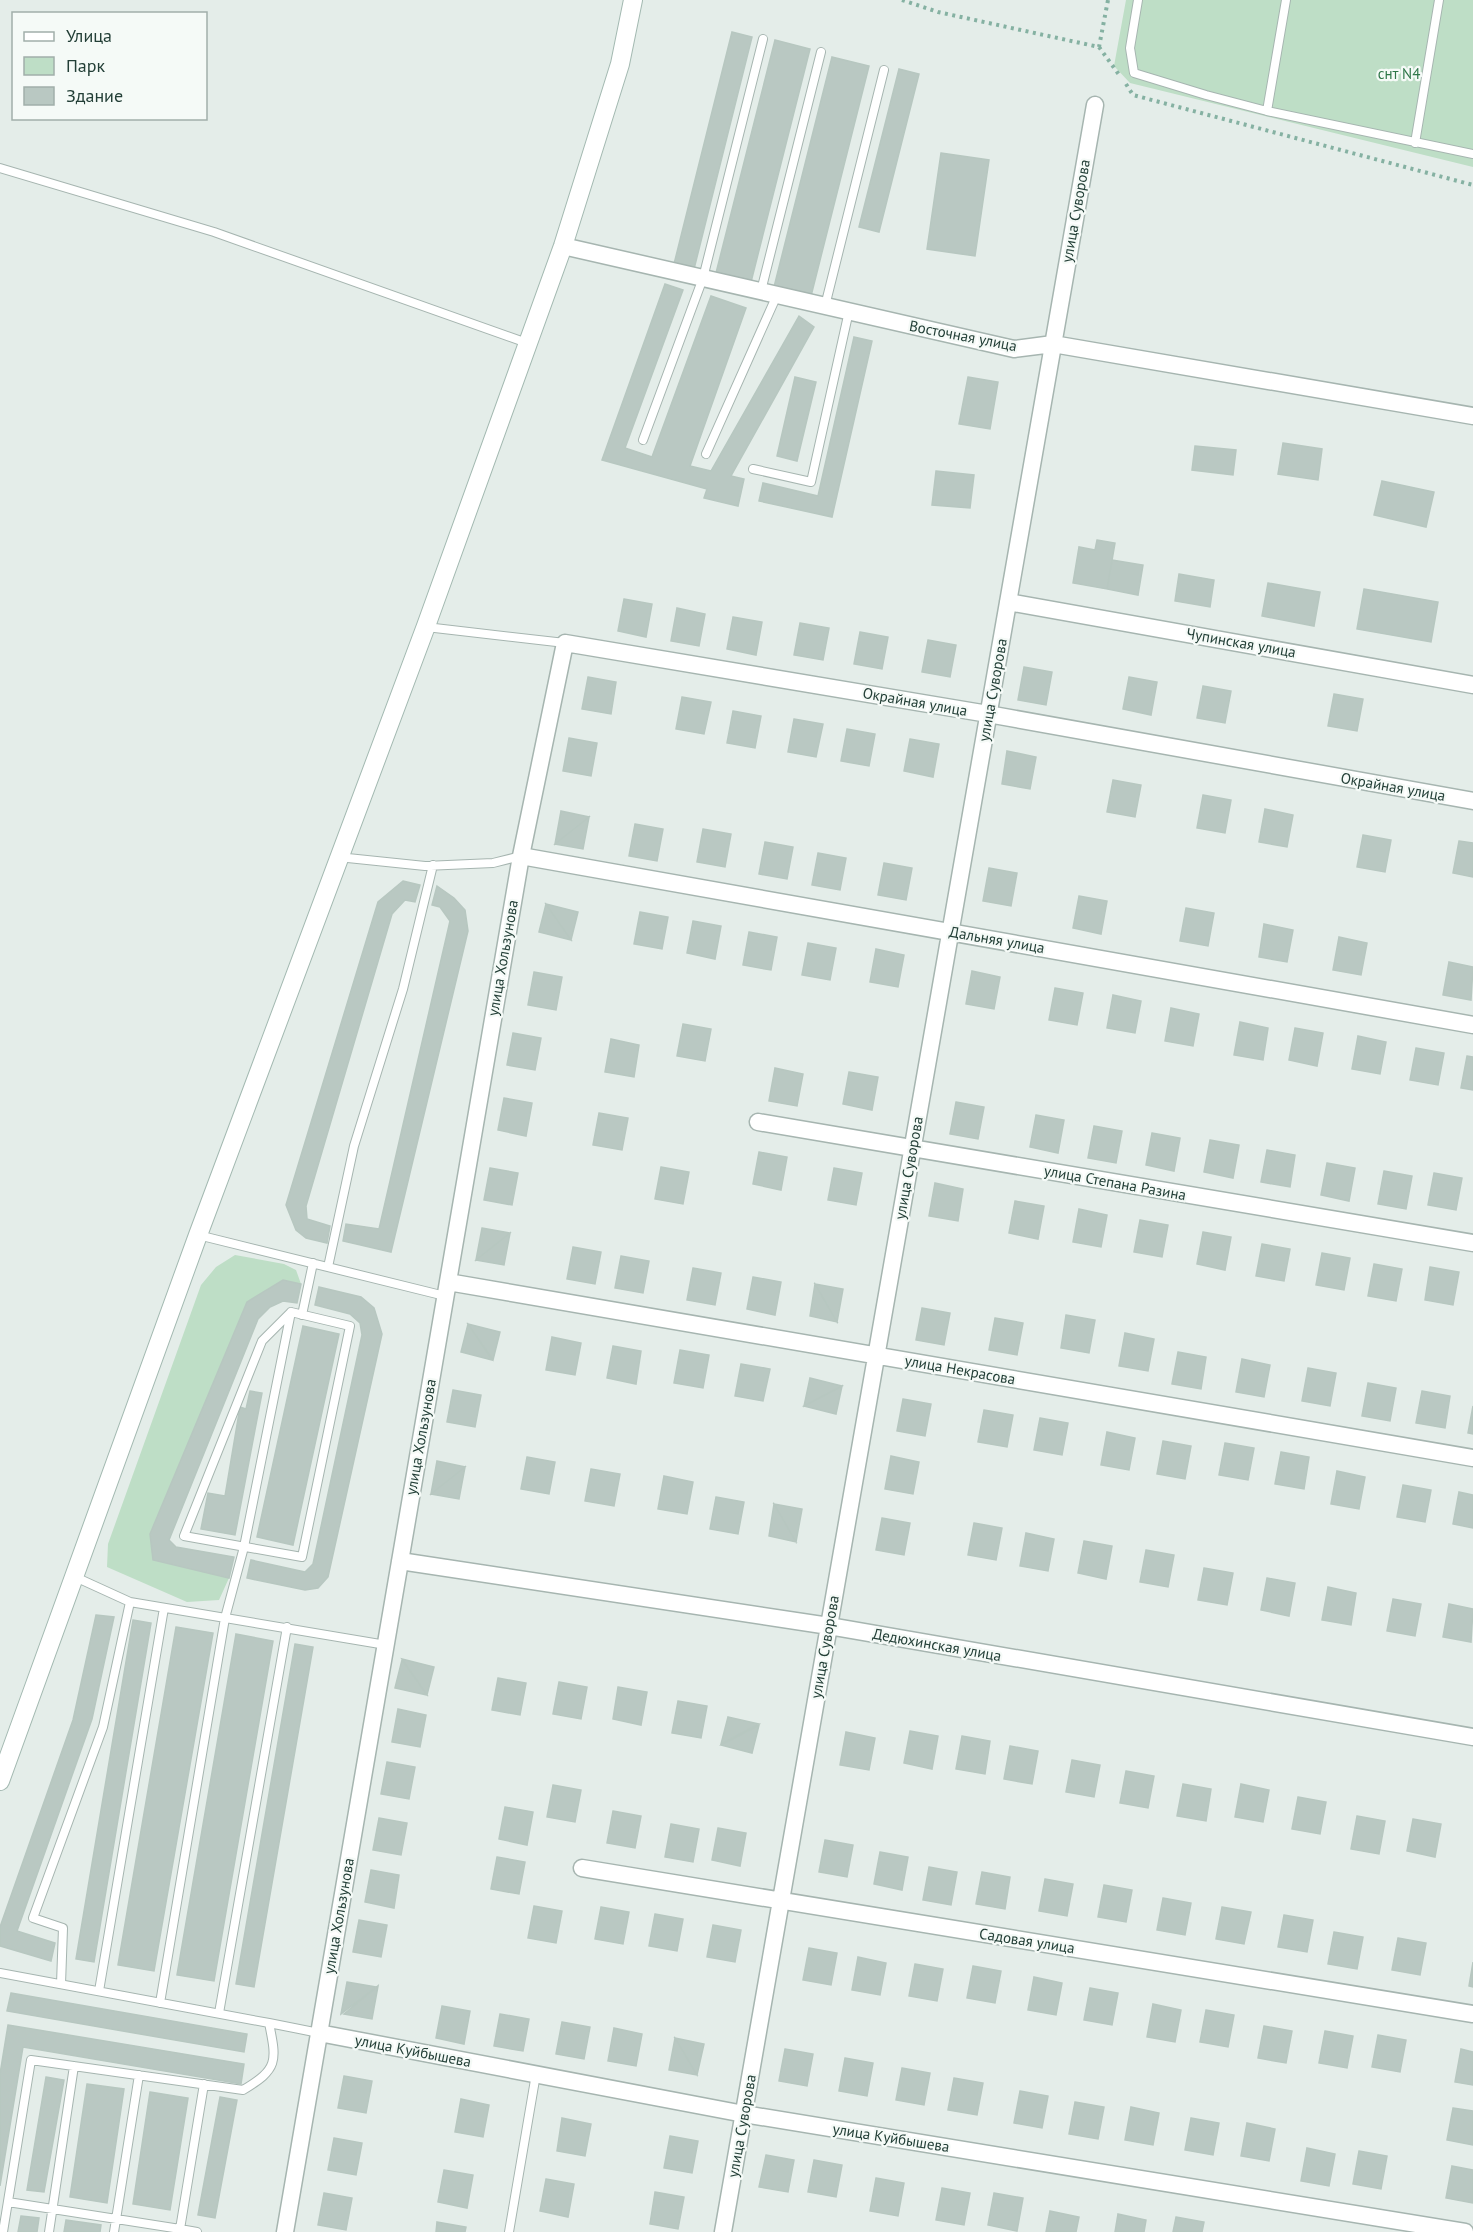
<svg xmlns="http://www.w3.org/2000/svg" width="1473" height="2232" font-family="'PT Sans',sans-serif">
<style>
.green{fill:#bedec6}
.building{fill:#b9c8c2;stroke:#b7c7c0;stroke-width:1.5}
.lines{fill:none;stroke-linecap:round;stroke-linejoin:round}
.service-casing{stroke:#a6b5b0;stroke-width:10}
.minor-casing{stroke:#a6b5b0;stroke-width:19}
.secondary-casing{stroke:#a3b9b1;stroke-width:20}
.path{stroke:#85b1a2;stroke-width:4;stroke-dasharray:3 4.5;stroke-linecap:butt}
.service{stroke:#fff;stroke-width:8}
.minor{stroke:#fff;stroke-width:16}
.secondary{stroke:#fff;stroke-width:18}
.labels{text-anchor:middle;stroke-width:4.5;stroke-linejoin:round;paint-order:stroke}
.park-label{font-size:15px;fill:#2e7648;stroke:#f5faf7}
.street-label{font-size:15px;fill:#233f37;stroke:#f5faf7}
</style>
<rect width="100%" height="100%" fill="#e4ede9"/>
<path class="green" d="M1126,0h347v167l-343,-84 -16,-17z
M235,1255l49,9 12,6 5,14 -18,-4 -36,22 -97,232 3,26 76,18 -10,22 -32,2 -80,-35 1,-23 93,-259 15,-18z"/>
<path class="building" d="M732,32l20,5 -58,232 -20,-5z
M775,40l35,9 -59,233 -35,-9z
M832,57l37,9 -58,230 -37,-9z
M899,69l20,5 -40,158 -20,-5z
M941,153l48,7 -14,96 -48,-7z
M665,284l18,6 -58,158 27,9 59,-161 35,12 -56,158 21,5 88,-155 15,11 -83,149 13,3 -6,27 -34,-8 3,-9 -105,-29z
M854,337l18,4 -40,176 -73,-16 4,-18 55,13z
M795,377l21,5 -19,79 -20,-5z
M968,377l30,5 -8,47 -31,-5z
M1283,443l39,6 -4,31 -40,-6z
M1195,446l41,4 -3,25 -41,-5z
M936,471l38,4 -4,33 -38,-3z
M1382,481l52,11 -8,35 -52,-12z
M1097,540l18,3 -8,46 -34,-6 6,-36 16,3z
M1112,560l31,5 -5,30 -31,-6z
M1179,574l35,6 -4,27 -35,-6z
M1268,583l52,9 -6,34 -52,-10z
M1364,589l74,13 -7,40 -74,-13z
M624,599l28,5 -6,33 -28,-6z
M677,608l28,6 -6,32 -28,-5z
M733,617l29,5 -6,33 -29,-6z
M800,623l29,5 -6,32 -29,-5z
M860,632l28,5 -6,32 -28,-5z
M928,640l28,5 -6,32 -28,-5z
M1024,667l28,5 -6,33 -28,-5z
M588,677l28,5 -5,32 -29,-5z
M1129,677l28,5 -6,33 -28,-6z
M1203,686l28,5 -6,32 -28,-5z
M1334,694l29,5 -6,32 -29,-5z
M682,697l29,5 -7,32 -28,-5z
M733,711l28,5 -6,32 -28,-5z
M794,719l29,5 -7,33 -28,-5z
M847,729l28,5 -6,32 -28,-5z
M569,738l28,5 -6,33 -28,-5z
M910,739l29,5 -6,33 -29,-6z
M1007,751l29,6 -6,32 -28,-5z
M1113,780l28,5 -6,32 -28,-5z
M1203,795l28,5 -6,33 -28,-5z
M1265,809l28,6 -6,32 -28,-5z
M561,811l28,6 -34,27z
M589,817l-6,32 -28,-5z
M635,824l28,5 -6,32 -28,-5z
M703,829l28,5 -6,33 -28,-5z
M1363,835l28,5 -6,32 -28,-5z
M1459,841l14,2v34l-20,-4z
M765,842l28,5 -6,32 -28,-5z
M818,853l28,5 -6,32 -28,-5z
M884,863l28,5 -6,32 -28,-5z
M989,868l28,5 -6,33 -28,-5z
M403,881l17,4 -5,17 -10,-2 -13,14 -86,292 1,13 23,7 -3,17 -21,-5 -10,-8 -10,-25 92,-303z
M437,886l17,12 11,12 3,21 -77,321 -48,-11 3,-17 33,5 71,-308 -10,-14 -8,-2z
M1079,896l28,5 -6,33 -28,-6z
M546,904l25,36 -32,-8z
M546,904l32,8 -7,28z
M1186,908l28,5 -6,33 -28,-5z
M640,912l28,5 -6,32 -28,-5z
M693,921l28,5 -6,33 -28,-6z
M1264,924l29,6 -6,32 -28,-5z
M749,932l28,5 -6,33 -28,-5z
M1339,937l28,6 -6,32 -28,-5z
M808,943l28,5 -6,32 -28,-5z
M876,949l28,6 -6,32 -28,-5z
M1449,962l24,5 -2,33 -28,-5z
M972,971l28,6 -6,32 -28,-5z
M534,972l28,5 -6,33 -28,-5z
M1055,988l28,5 -6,32 -28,-5z
M1113,995l28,6 -6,32 -28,-5z
M1171,1008l28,6 -6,32 -28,-5z
M1240,1022l28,6 -5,32 -29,-5z
M683,1024l28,5 -6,32 -28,-5z
M1295,1028l28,5 -6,33 -28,-6z
M513,1033l28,5 -6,32 -28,-5z
M1358,1036l28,6 -6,32 -28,-5z
M611,1039l28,6 -5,32 -29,-5z
M1416,1048l28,5 -6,32 -28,-5z
M1467,1056l6,1v33l-12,-2z
M775,1068l28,6 -6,32 -28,-5z
M849,1072l29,5 -6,33 -29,-6z
M504,1098l28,5 -6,33 -28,-6z
M956,1102l28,5 -6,32 -28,-5z
M599,1113l29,5 -6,32 -29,-5z
M1036,1115l28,5 -6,33 -28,-6z
M1094,1126l28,5 -6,32 -28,-5z
M1152,1133l28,5 -6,33 -28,-6z
M1210,1140l29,5 -6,33 -29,-6z
M1267,1150l28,5 -5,32 -29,-5z
M759,1152l28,5 -6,33 -28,-6z
M1327,1163l28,5 -6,33 -28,-6z
M661,1167l28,5 -6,32 -28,-5z
M490,1168l28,5 -6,32 -28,-5z
M834,1168l28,5 -6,32 -28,-5z
M1384,1171l28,5 -6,33 -28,-5z
M1434,1173l28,5 -6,32 -28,-5z
M935,1183l28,6 -5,32 -29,-5z
M1015,1201l29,5 -6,33 -29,-6z
M1079,1209l28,6 -6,32 -28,-5z
M1140,1220l28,5 -6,32 -28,-5z
M482,1228l28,5 -34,27z
M1203,1232l28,5 -6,33 -28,-6z
M510,1233l-6,32 -28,-5z
M1262,1244l28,5 -6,32 -28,-5z
M573,1247l28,5 -6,32 -28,-5z
M1322,1253l28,5 -6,32 -28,-5z
M621,1256l28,5 -6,32 -28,-5z
M1374,1264l28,5 -6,32 -28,-5z
M1430,1267l29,5 -6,33 -28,-5z
M693,1268l28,5 -6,32 -28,-5z
M753,1277l28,5 -6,33 -28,-6z
M283,1280l18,4 -4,19 -14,-2 -13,6 -12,12 -89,221 7,7 58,10 -5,21 -76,-18 -3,-26 97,-232z
M815,1284l22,38 -27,-6z
M815,1284l28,5 -6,33z
M319,1287l42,10 13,11 8,26 -54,243 -10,11 -13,2 -58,-12 4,-18 54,12 8,-8 49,-229 -2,-12 -10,-9 -35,-9z
M922,1308l28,5 -6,32 -28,-5z
M1066,1315l29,5 -6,33 -28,-5z
M995,1318l28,5 -6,32 -28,-5z
M468,1324l24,36 -31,-8z
M468,1324l32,8 -7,28z
M303,1326l36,8 -46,211 -36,-8z
M1125,1333l29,6 -6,32 -29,-5z
M552,1337l29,6 -6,32 -29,-5z
M613,1346l28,5 -5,33 -29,-6z
M680,1350l29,5 -6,33 -29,-5z
M1178,1352l28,5 -5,32 -29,-5z
M1242,1359l28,6 -6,32 -28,-5z
M741,1364l29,5 -7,32 -28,-5z
M1308,1368l28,5 -6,33 -28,-5z
M810,1378l32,8 -38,20z
M1368,1383l28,5 -6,33 -28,-5z
M842,1386l-6,28 -32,-8z
M453,1390l28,5 -6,32 -28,-5z
M250,1391l12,2 -27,142 -34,-6 7,-36 17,3 15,-89 6,2z
M1422,1391l28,5 -5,32 -29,-5z
M903,1399l28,5 -6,32 -28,-5z
M1473,1406v28l-5,-1z
M984,1410l29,5 -6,32 -29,-5z
M1040,1418l28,5 -6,32 -28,-5z
M1107,1432l28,6 -6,32 -28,-5z
M1163,1441l28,5 -6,33 -28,-5z
M1225,1443l29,5 -6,32 -29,-5z
M1281,1452l28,5 -5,32 -29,-5z
M891,1456l28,6 -6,32 -28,-5z
M527,1457l28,5 -6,32 -28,-5z
M437,1461l28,6 -34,27z
M465,1467l-6,32 -28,-5z
M591,1469l29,5 -6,32 -29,-5z
M1337,1471l28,6 -6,32 -28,-5z
M664,1476l29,6 -6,32 -29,-5z
M1403,1485l28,5 -6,32 -28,-5z
M1459,1492l14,3v33l-20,-4z
M716,1497l28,5 -6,32 -28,-5z
M774,1504l28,5 -6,33z
M774,1504l22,38 -27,-6z
M882,1518l28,5 -6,32 -28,-5z
M974,1523l28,5 -6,32 -28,-5z
M1026,1533l28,6 -6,32 -28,-5z
M1084,1541l28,5 -6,33 -28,-6z
M1146,1550l28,5 -6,32 -28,-5z
M1204,1568l29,5 -6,32 -29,-5z
M1267,1578l28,5 -6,33 -28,-6z
M1328,1587l28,6 -5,32 -29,-5z
M1393,1599l28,5 -6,32 -28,-5z
M1449,1604l24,5 -2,33 -28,-5z
M96,1615l18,2 -22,102 -75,212 38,12 -4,18 -51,-15v-19l73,-207z
M133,1620l18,3 -57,339 -18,-3z
M176,1627l37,6 -59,338 -36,-6z
M236,1634l37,7 -59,340 -37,-6z
M295,1644l18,3 -59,340 -18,-3z
M402,1659l32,8 -7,28z
M402,1660l25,35 -32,-7z
M498,1678l28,5 -6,32 -28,-5z
M559,1682l28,5 -6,32 -28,-5z
M618,1687l29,5 -6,33 -28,-6z
M678,1701l29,5 -6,32 -29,-5z
M398,1709l28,6 -6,32 -28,-5z
M728,1717l31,7 -38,20z
M759,1725l-7,28 -31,-8z
M910,1731l28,5 -6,33 -28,-6z
M846,1732l29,6 -6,32 -29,-5z
M962,1736l28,5 -5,33 -29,-5z
M1010,1746l28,5 -6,33 -28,-5z
M1072,1760l28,5 -6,32 -28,-5z
M387,1762l28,5 -6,32 -28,-5z
M1126,1771l28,5 -6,32 -28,-5z
M1183,1784l28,5 -5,32 -29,-5z
M1241,1784l28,6 -6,32 -28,-5z
M553,1785l28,5 -6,32 -28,-5z
M1298,1797l28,5 -6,32 -28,-5z
M505,1807l28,5 -6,33 -28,-6z
M613,1811l28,5 -6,32 -28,-5z
M1357,1816l28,5 -6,33 -28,-5z
M379,1818l28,5 -6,32 -28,-5z
M1413,1819l28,5 -6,33 -28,-6z
M671,1824l28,5 -6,33 -28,-5z
M718,1828l28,5 -6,33 -28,-6z
M825,1840l28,5 -6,32 -28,-5z
M880,1852l28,5 -6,33 -28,-6z
M497,1857l28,5 -6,32 -28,-5z
M929,1867l28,5 -6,33 -28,-5z
M371,1870l28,5 -5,33 -29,-6z
M982,1872l28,5 -5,32 -29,-5z
M1045,1879l28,5 -6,32 -28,-5z
M1104,1885l28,5 -6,32 -28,-5z
M1163,1898l28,5 -6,32 -28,-5z
M534,1906l28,5 -6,32 -28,-5z
M601,1907l28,5 -6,32 -28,-5z
M1222,1907l29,5 -7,32 -28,-5z
M655,1914l28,5 -6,32 -28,-5z
M1284,1915l29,5 -6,32 -29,-5z
M359,1920l28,5 -6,32 -28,-5z
M713,1925l28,5 -6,32 -28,-5z
M1334,1932l29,5 -6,32 -29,-5z
M1398,1938l28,5 -6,32 -28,-5z
M809,1948l28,5 -6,32 -28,-5z
M858,1957l28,6 -6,32 -28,-5z
M1473,1962v25l-4,-1z
M915,1964l28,5 -6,32 -28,-5z
M973,1966l28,5 -6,32 -28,-5z
M1034,1977l28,6 -6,32 -28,-5z
M347,1982l29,5 -35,27z
M378,1986l-6,33 -28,-5z
M1090,1988l28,5 -6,32 -28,-5z
M11,1993l236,41 -3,18 -237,-41z
M1153,2004l28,6 -6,32 -28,-5z
M442,2006l28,5 -6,33 -28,-6z
M1206,2010l28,5 -6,32 -28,-5z
M500,2014l29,5 -6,32 -29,-5z
M562,2022l28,5 -6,32 -28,-5z
M8,2025l236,39 -3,20 -218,-37 -23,139v-112z
M1264,2026l28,5 -6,32 -28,-5z
M614,2028l28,6 -6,32 -28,-5z
M1325,2031l28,5 -6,32 -28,-5z
M1378,2035l28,5 -6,32 -28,-5z
M675,2038l29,6 -7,31z
M675,2038l22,37 -28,-5z
M785,2049l28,5 -6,32 -28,-5z
M1461,2049l12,3v33l-18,-3z
M845,2058l28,5 -6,33 -28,-5z
M902,2068l28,5 -6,32 -28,-5z
M344,2076l28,5 -6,32 -28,-5z
M46,2077l18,3 -20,112 -17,-2z
M954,2078l29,5 -6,32 -29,-5z
M87,2084l37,5 -17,114 -37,-6z
M1020,2091l28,5 -6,32 -28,-5z
M150,2092l38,6 -18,112 -37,-6z
M220,2097l17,3 -22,118 -17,-3z
M461,2099l28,6 -6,32 -28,-5z
M1075,2102l29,5 -6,32 -29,-5z
M1131,2107l28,6 -6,32 -28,-5z
M1453,2108l20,3v34l-26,-5z
M562,2118l29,6 -6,32 -28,-5z
M1191,2118l28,5 -6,32 -28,-5z
M1247,2123l28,6 -6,32 -28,-5z
M670,2136l28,5 -6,32 -28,-5z
M334,2138l28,5 -6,32 -28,-5z
M1307,2148l28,6 -6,32 -28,-5z
M1359,2151l28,5 -6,33 -28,-5z
M766,2155l28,5 -6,32 -29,-5z
M814,2160l28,5 -6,32 -28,-5z
M1452,2166l21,4v33l-27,-5z
M444,2170l29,5 -6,33 -29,-6z
M876,2178l28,5 -6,33 -28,-5z
M546,2179l28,5 -6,33 -28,-6z
M942,2188l28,5 -6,32 -28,-5z
M655,2192l29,5 -6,32 -28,-5z
M324,2193l28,5 -6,32 -28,-5z
M994,2193l29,5 -6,33 -29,-6z
M1050,2211l29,6 -3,15h-30z
M1118,2214l28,6 -2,12h-29z
M21,2216l18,2 -2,14h-19z
M1176,2217l28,5 -2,10h-29z
M66,2220l35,5 -1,7h-36z
M437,2222l29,5 -1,5h-29z"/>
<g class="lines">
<g class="service-casing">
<path id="service" d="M1138,0l-8,48 4,25 72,22 61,16
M1286,0l-19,111 206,43
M1415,143l24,-143
M0,168l214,64 313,111
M761,291l60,-239
M825,306l59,-236
M643,440l60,-162 60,-239
M706,454l71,-159
M753,469l58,13 38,-171
M426,627l139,16
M338,857l87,9 68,-3 28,-7
M198,1235l247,61
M328,1267l26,-121 49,-157 30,-124
M302,1315l11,-52
M73,1576l57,26 256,43
M0,1973l269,50c8,39 9,46 -26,67l-212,-30 -28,172
M61,1984l2,-56 -30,-10 70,-191 27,-125
M99,1991l65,-383
M160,2003l65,-385 19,-71 47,-235 59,14 -48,231 -118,-21 78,-195 29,-29
M219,2013l68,-386
M269,2023l50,10
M8,2202l172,27 24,-145
M49,2232l25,-166
M114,2232l25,-157
M180,2232v-3l17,3
M509,2232l27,-158"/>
</g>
<g class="minor-casing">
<path id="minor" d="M563,246l451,103 39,-5 420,72
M1008,602l465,83
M521,856l952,169
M758,1122l715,121
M448,1282l1025,176
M400,1561l429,65 644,111
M582,1868l891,146
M319,2033l425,81 721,118
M285,2232l236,-1376 44,-213 423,71 485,87
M723,2232l372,-2127"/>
</g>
<g class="secondary-casing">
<path id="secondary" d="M0,1781l198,-546 228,-609 137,-380 57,-182 13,-64"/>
</g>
<path class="path" d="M902,0l36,12 161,35 9,-47
M1099,47l21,29
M1126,84l7,11 340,90"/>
<use href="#service" class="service"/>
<use href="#minor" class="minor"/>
<use href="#secondary" class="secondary"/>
</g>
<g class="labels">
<g class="park-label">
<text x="1399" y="79">снт N4</text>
</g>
<g class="street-label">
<text transform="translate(1076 211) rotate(-80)" y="5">улица Суворова</text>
<text transform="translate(963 336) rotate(11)" y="5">Восточная улица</text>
<text transform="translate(1241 643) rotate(10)" y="5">Чупинская улица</text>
<text transform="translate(993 690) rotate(-80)" y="5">улица Суворова</text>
<text transform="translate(915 702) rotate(10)" y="5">Окрайная улица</text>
<text transform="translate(1393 787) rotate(10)" y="5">Окрайная улица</text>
<text transform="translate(997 940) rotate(10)" y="5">Дальняя улица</text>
<text transform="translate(503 958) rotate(-80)" y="5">улица Хользунова</text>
<text transform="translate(909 1168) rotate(-80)" y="5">улица Суворова</text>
<text transform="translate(1115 1183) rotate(10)" y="5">улица Степана Разина</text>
<text transform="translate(960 1370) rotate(10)" y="5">улица Некрасова</text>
<text transform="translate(421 1437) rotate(-80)" y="5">улица Хользунова</text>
<text transform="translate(937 1645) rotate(10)" y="5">Дедюхинская улица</text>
<text transform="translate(825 1647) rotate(-80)" y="5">улица Суворова</text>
<text transform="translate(339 1916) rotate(-80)" y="5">улица Хользунова</text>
<text transform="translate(1027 1941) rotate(9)" y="5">Садовая улица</text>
<text transform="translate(413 2051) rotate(11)" y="5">улица Куйбышева</text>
<text transform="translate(742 2126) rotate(-80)" y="5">улица Суворова</text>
<text transform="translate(891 2138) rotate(9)" y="5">улица Куйбышева</text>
</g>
</g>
<rect x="12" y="12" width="195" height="108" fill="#f5faf7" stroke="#a1afaa" stroke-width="1.5"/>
<rect x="24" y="32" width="30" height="9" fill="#ffffff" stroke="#a1afaa" stroke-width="1.5"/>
<text x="66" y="42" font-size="18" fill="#233f37">Улица</text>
<rect x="24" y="57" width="30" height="18" fill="#bedec6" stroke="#a1afaa" stroke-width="1.5"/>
<text x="66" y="72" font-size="18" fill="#233f37">Парк</text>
<rect x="24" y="87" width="30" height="18" fill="#b9c8c2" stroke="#a1afaa" stroke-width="1.5"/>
<text x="66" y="102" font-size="18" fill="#233f37">Здание</text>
</svg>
